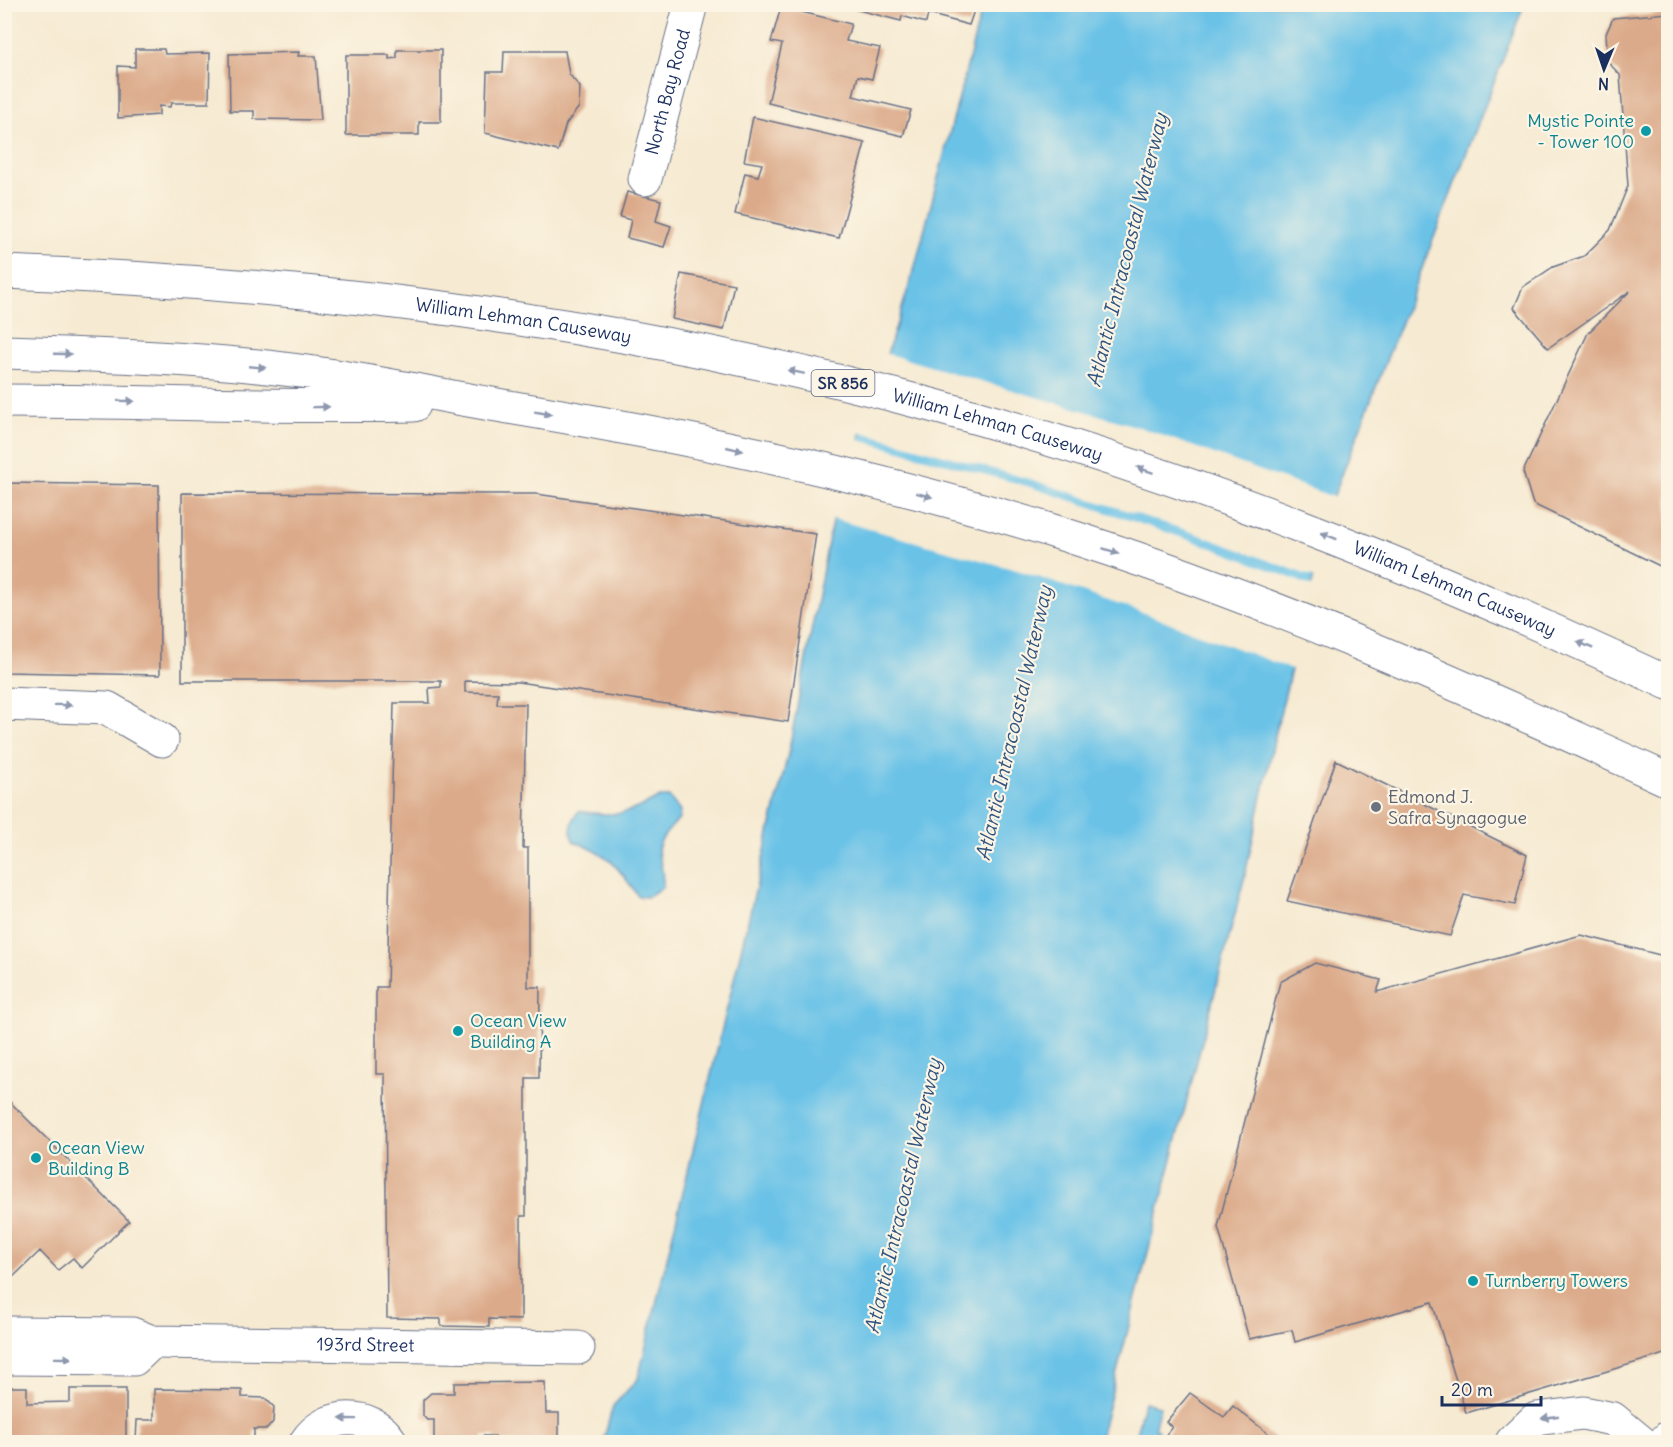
<svg xmlns="http://www.w3.org/2000/svg" width="1673" height="1447" font-family="Delius,sans-serif">
<style>
.water{fill:#6ac2e7;stroke:#4278a2;stroke-width:1.5}
.pier{fill:#f6ead2}
.building{fill:#dbaa8a}
.lines{fill:none;stroke-linecap:round;stroke-linejoin:round}
.minor-casing{stroke:#687087;stroke-width:35}
.highway-casing{stroke:#687087;stroke-width:35}
.minor{stroke:#fff;stroke-width:33}
.highway{stroke:#fff;stroke-width:33}
.oneway{fill:#8d97ae}
.culture-dot{fill:#0f9aa8;stroke:#fcf5e5;stroke-width:2}
.worship-dot{fill:#6b7280;stroke:#fcf5e5;stroke-width:2}
.labels{text-anchor:middle;stroke-width:4.5;stroke-linejoin:round;paint-order:stroke}
.shield{fill:#fcf5e5;stroke:#5e6a86;stroke-width:1.5}
.shield-label{font-size:16px;font-weight:bold;fill:#1b2f5e}
.street-label{font-size:18px;fill:#1b2f5e;stroke:#fcf5e5}
.culture-label{font-size:18px;fill:#0d838f;stroke:#fcf5e5;text-anchor:start}
.worship-label{font-size:18px;fill:#5b616d;stroke:#fcf5e5;text-anchor:start}
.water-label{font-size:20px;font-style:italic;fill:#2f5480;stroke:#fcf5e5}
</style>
<rect width="100%" height="100%" fill="#fcf5e5"/>
<filter id="ink" filterUnits="userSpaceOnUse"><feTurbulence type="fractalNoise" baseFrequency=".0167" numOctaves="2"/><feDisplacementMap in="SourceGraphic" scale="12" xChannelSelector="R" yChannelSelector="G"/><feConvolveMatrix kernelMatrix="1 2 1 2 8 2 1 2 1" color-interpolation-filters="sRGB"/></filter>
<filter id="wash" filterUnits="userSpaceOnUse"><feTurbulence type="fractalNoise" baseFrequency=".008" numOctaves="4" result="noise"/><feDisplacementMap in="SourceGraphic" scale="24" xChannelSelector="R" yChannelSelector="G"/><feGaussianBlur stdDeviation="1.35" result="paint"/><feColorMatrix in="noise" values="0 0 0 0 0 0 0 0 0 0 0 0 0 0 0 0 0 1.4 0 .05"/><feComposite in="paint" operator="in"/></filter>
<g filter="url(#wash)">
<rect width="100%" height="100%" fill="#f6ead2"/>
<path class="water" d="M983,5h541l-191,493 -57,233 -31,144 -146,567h-496l10,-36 25,-27 151,-629 42,-224 82,-252z
M660,797h9l11,14 -1,8c-36,37 -14,29 -16,68l-16,10 -9,-1c-22,-32 -28,-41 -65,-55 -4,-10 -1,-23 6,-30 37,6 49,4 81,-14z
M1144,1402l16,4 -6,23 4,1 -2,12h-22z"/>
<path class="pier" d="M884,353l255,74 197,71 -20,80 -127,-47 -156,-51 -174,-49z
M856,439l174,48 177,59 107,41 -20,83 -153,-58 -121,-41 -190,-53z"/>
<g id="blocks">
<path class="building" d="M839,5v-1l137,1 -7,20 -41,-11 -2,9 -24,-7 -1,5z
M781,7l70,17 -5,17 34,7 -8,31 -14,-3 -5,20 58,14 -8,26 -135,-33 14,-59 -11,-2z
M1668,13v557l-135,-66 -10,-32 65,-139 42,-42 -82,57 -34,-40 9,-21 30,-20 31,-11 26,-26 18,-44 -8,-111 -12,-13 -2,-28 7,-16z
M135,49h29l1,5 45,-1 -1,50h-38l-1,4 -11,-1v9l-41,3v-52l17,1z
M397,50h44v72h-22v13h-73v-80h43v4l8,-1z
M504,51h61l4,23 11,13 -1,20 -13,17 -8,27 -73,-18 2,-61h16z
M299,52l-1,4h18l5,64 -67,-1v-8h-24l-1,-57z
M753,117l112,26 -26,95 -104,-24 10,-41 13,3 4,-12 -18,-3z
M627,192l34,8 -5,21 15,5 -7,21 -37,-9 4,-18 -11,-3z
M681,274l53,10 -10,46 -52,-11z
M4,483l155,2 1,190 -156,-3z
M182,493l354,1 280,40 -28,188 -270,-40 -53,-1v11l33,1 -1,11h29l-3,144h5v139h12l-1,91h-13v138h-5v104l-32,-1v8l-48,-1v-7l-54,-1 -2,-244h-9v-87h11l7,-284h36l-1,-15 12,-1v-6h-259z
M1336,760l191,95 -12,50 -51,-10 -14,41 -163,-35z
M1581,935l87,22v396l-202,60 -34,-111 -137,40 -3,-12 -43,9 -31,-112 62,-245 35,-19 66,17 -4,12z
M4,1096l125,125 -47,47 -9,-10 -15,12 -18,-19 -27,26h-9z
M545,1382l1,31h13v29h-64v-6h-12v6h-49v-22h-7l-4,-4v-16l8,-7h23v-10z
M4,1387h23v16l43,-1v-13h56v53h-122z
M154,1389l88,1v7l23,1 9,9 -1,15 -6,7h-13v13h-118l1,-22h17z
M1190,1393l34,24 9,-11 46,36h-119l12,-15 -6,-5z"/>
</g>
</g>
<g filter="url(#ink)">
<use href="#blocks" fill-opacity="0" stroke="#687087" stroke-width="1.5"/>
<g class="lines">
<g class="minor-casing">
<g id="minor">
<path id="s1" d="M645,179l46,-175"/>
<path d="M4,704l103,4 55,32"/>
<path id="s2" d="M4,1333l128,1 20,8 426,6"/>
<path d="M4,1358l130,1 18,-17"/>
<path d="M306,1442c19,-30 66,-32 85,0"/>
<path d="M1512,1442l24,-23 47,-6 30,6 28,23"/>
<path d="M1664,1442l4,-4"/>
</g>
</g>
<g class="highway-casing">
<g id="highway">
<path id="s3" d="M4,272c312,11 625,51 927,133 254,68 498,167 737,278"/>
<path d="M4,352c99,3 198,6 296,19 66,8 131,23 197,34 189,31 376,70 559,127 211,66 412,156 612,248"/>
<path d="M4,401c137,0 273,7 410,4"/>
</g>
</g>
<use href="#minor" class="minor"/>
<use href="#highway" class="highway"/>
</g>
<defs><path id="oneway-solid" d="M-6-.8H1V-3.2L6.5 0L1 3.2V.8H-6Z" transform="scale(1.5)"/></defs>
<g class="oneway">
<use href="#oneway-solid" transform="translate(63 354) rotate(2)"/>
<use href="#oneway-solid" transform="translate(257 367) rotate(5)"/>
<use href="#oneway-solid" transform="translate(796 372) rotate(-168)"/>
<use href="#oneway-solid" transform="translate(126 401) rotate(1)"/>
<use href="#oneway-solid" transform="translate(321 407) rotate(-1)"/>
<use href="#oneway-solid" transform="translate(543 413) rotate(9)"/>
<use href="#oneway-solid" transform="translate(735 449) rotate(13)"/>
<use href="#oneway-solid" transform="translate(1145 470) rotate(-161)"/>
<use href="#oneway-solid" transform="translate(924 495) rotate(15)"/>
<use href="#oneway-solid" transform="translate(1329 536) rotate(-158)"/>
<use href="#oneway-solid" transform="translate(1111 551) rotate(19)"/>
<use href="#oneway-solid" transform="translate(1585 645) rotate(-156)"/>
<use href="#oneway-solid" transform="translate(63 705) rotate(1)"/>
<use href="#oneway-solid" transform="translate(63 1358) rotate(1)"/>
<use href="#oneway-solid" transform="translate(1550 1417) rotate(172)"/>
<use href="#oneway-solid" transform="translate(348 1419) rotate(-179)"/>
</g>
</g>
<g class="culture-dot">
<circle cx="1646" cy="131" r="6"/>
<circle cx="458" cy="1031" r="6"/>
<circle cx="36" cy="1158" r="6"/>
<circle cx="1473" cy="1281" r="6"/>
</g>
<circle class="worship-dot" cx="1376" cy="807" r="6"/>
<g class="labels">
<rect class="shield" x="811.5" y="370" width="63" height="26" rx="4.5"/>
<g class="shield-label">
<text x="843" y="389">SR 856</text>
</g>
<g class="street-label">
<text dy="6" stroke="none"><textPath href="#s1" startOffset="90">North Bay Road</textPath></text>
<text dy="6" stroke="none"><textPath href="#s3" startOffset="522">William Lehman Causeway</textPath></text>
<text dy="6" stroke="none"><textPath href="#s3" startOffset="1008">William Lehman Causeway</textPath></text>
<text dy="6" stroke="none"><textPath href="#s3" startOffset="1494">William Lehman Causeway</textPath></text>
<text dy="6" stroke="none"><textPath href="#s2" startOffset="363">193rd Street</textPath></text>
</g>
<g class="culture-label">
<text x="1634" y="127" text-anchor="end">Mystic Pointe<tspan x="1634" dy="21">- Tower 100</tspan></text>
<text x="470" y="1027">Ocean View<tspan x="470" dy="21">Building A</tspan></text>
<text x="48" y="1154">Ocean View<tspan x="48" dy="21">Building B</tspan></text>
<text x="1485" y="1287">Turnberry Towers</text>
</g>
<g class="worship-label">
<text x="1388" y="803">Edmond J.<tspan x="1388" dy="21">Safra Synagogue</tspan></text>
</g>
<g class="water-label">
<text transform="translate(1127 250) rotate(-76)" y="7">Atlantic Intracoastal Waterway</text>
<text transform="translate(1014 723) rotate(-77)" y="7">Atlantic Intracoastal Waterway</text>
<text transform="translate(903 1196) rotate(-77)" y="7">Atlantic Intracoastal Waterway</text>
</g>
</g>
<rect width="1673" height="1447" fill="none" stroke="#fcf5e5" stroke-width="24"/>
<g transform="translate(1604 69) rotate(182)" stroke="#fcf5e5" stroke-width="4.5" paint-order="stroke">
<path d="M0-4.5L10 22L0 15L-10 22Z" fill="#1b2f5e"/>
<text y="-9" font-size="16" font-weight="bold" text-anchor="middle" fill="#1b2f5e">N</text>
</g>
<path d="M1442 1396v9h99v-9" fill="none" stroke="#1b2f5e" stroke-width="3"/>
<text x="1451" y="1396" font-size="18" fill="#1b2f5e" stroke="#fcf5e5" stroke-width="4.5" paint-order="stroke">20 m</text>
</svg>
